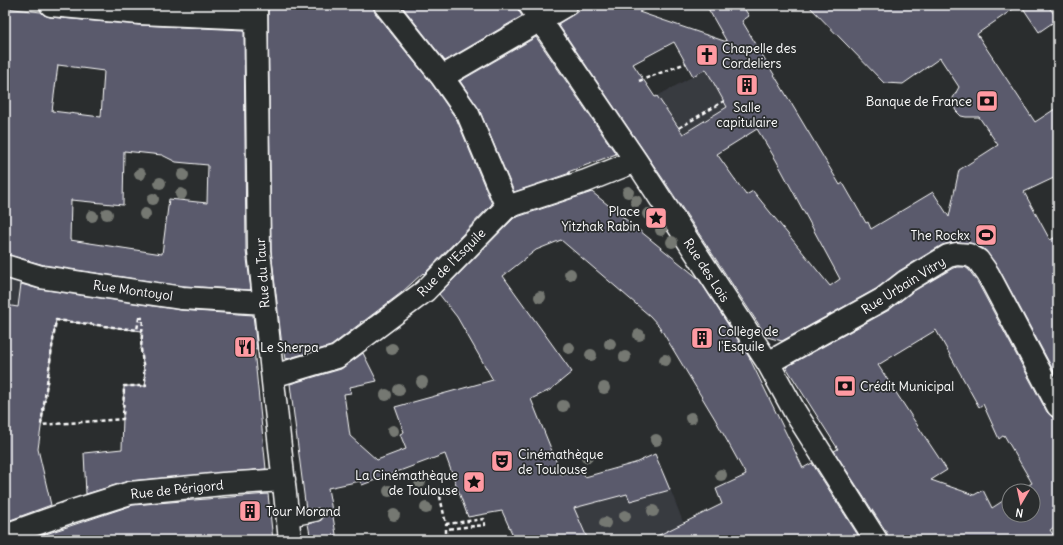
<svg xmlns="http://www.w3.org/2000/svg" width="1063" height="545" font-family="Delius,sans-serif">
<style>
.built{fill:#383a41}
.building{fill:#5a5a6c;stroke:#fff;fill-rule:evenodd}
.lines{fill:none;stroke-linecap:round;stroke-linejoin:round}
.lane-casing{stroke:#fff;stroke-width:14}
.street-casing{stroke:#fff;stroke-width:25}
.path{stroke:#fff;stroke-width:2.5;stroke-dasharray:4 3;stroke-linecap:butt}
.lane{stroke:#2a2d2e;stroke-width:11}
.street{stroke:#2a2d2e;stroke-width:22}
.tree{fill:#757872}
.labels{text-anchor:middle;stroke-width:3.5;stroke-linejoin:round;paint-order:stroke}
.poi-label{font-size:13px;fill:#fff;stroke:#2a2d2e;text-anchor:start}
.street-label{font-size:13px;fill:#fff;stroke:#2a2d2e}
</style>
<rect width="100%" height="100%" fill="#2a2d2e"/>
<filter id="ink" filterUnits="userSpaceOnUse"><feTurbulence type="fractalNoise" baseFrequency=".025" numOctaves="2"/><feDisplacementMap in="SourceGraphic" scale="8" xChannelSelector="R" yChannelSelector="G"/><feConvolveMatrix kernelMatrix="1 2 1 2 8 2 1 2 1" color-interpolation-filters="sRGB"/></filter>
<g filter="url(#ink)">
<path class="built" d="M755,42l39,66 -67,-1 -79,49 -27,-40z
M5,275l16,6 -16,124z
M664,473l26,67h-138l-3,-6 42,-44z"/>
<path class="building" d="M268,5h105l2,8 57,71 25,36 35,84 -68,70 -1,-1 -22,20 -37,28 -4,1 1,1 -30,23 -45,13 -2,-13h-2l-11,-96z
M401,5h114l7,11 -77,45z
M588,5h65l-14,7 88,30 -21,-37h36l7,11 -7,5 98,164 3,-2 23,40 2,-1 3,7 62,-37 16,25 10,-47 39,-25 -19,-28h-13l-5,-1 -5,-5 -3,-6v-7l6,-11 -19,-29 -37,26 -19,-1 -76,-78h211l-42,29 58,88 23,-15v69l-34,16 26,48 8,-4v143l-60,-112 -14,-18 -14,-6 -15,-1 -13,3 -43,26 -23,18 -94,52 -15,-4 -100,-152 -109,-161zM674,42l19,34 13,-7 21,38 -44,27 -26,-38 -2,1 -22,-33zM757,129l19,31 64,119 -10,7 -77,-95 -7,4 -29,-41z
M1021,5h26l11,14 -19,13z
M5,8l36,4 3,3 6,2 89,8 105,5 2,221 5,39 -68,-4 -139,-21 -39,-11v-166l5,-26 -5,-1zM58,65l46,6 -3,46 -49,-6zM124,151l38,4 14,7 32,3 -1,38 -38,-4 -7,55 -92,-14 1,-40 52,5z
M536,37l80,117 -48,18 2,1 -56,19 -35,-83 -19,-28z
M592,192l106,86 51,79 54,111 9,-5 49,77h-212l73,-36 -6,-15 30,-14 -31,-56 -56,-93 -9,-10 -89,-76 -25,10 -33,26 69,96 -22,18 -19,9 31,77 19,-8 4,9 50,-14 20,-9 15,36 -40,11 -3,-7 -53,14 14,32h-73l-13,-29 -34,6 -23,-63 -83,31 -2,-4 -32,7 9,52h-26l-3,-16 13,-4 3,-6 -2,-3 -3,-3 -13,2 -16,-126 51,-15 22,-16 14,28 -27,6 1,6 -7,1 6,42 27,24 29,-11 -6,-15 4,-2 -9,-25 98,-27 -36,-63 -18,-23 75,-76z
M958,267h7l4,3 8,11 70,131 5,5 6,1v106l-8,6 7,10h-169l-1,-7 -53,-82 4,-2 -52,-82 103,-57 23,-18 41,-24zM936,330l43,77 4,-3 16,35 5,-4 28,48 -13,8h14v24h-24v-18l-17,11 -9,-18 -9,5 -43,-15 16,-10 -20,-30 -49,-75z
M21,284l18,5 141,21 73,5 4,34h-3l12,120 -137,12 -43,13 -2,-41 38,-4 2,-63h22l-5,-37 1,-18 -86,-11 -18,129 13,56 -46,17v-217l13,2z
M268,494l5,46h-245l105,-35z"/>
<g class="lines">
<g class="lane-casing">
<path id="lane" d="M288,521l29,-6"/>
</g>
<g class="street-casing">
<path id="street" d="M51,5l89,8 116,5
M256,5l3,246 31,289
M385,5l57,72 26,37 39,93
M530,5l106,156 132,202 27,49 81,128
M442,77l124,-72
M5,266l36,11 141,21 82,5
M768,363l115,-64 22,-17 43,-26 9,-2 12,1 9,5 10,14 70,132
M273,376l64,-19 88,-66 82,-84 79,-26 50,-20
M5,535l65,-23 60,-19 93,-9 61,-4"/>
</g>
<path class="path" d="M639,81l47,-18
M679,128l45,-27
M139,318h4l-2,31 5,37h-22l-1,33 -82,6 15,-105 81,10z
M446,540v-11l39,-4 -1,-6 -38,5 -7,-32 18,-5
M534,540l15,-6"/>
<use href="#lane" class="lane"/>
<use href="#street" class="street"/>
</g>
<g class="tree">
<circle cx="140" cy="174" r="6"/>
<circle cx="183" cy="175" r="6"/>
<circle cx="160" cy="183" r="6"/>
<circle cx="628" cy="192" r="6"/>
<circle cx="181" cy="194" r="6"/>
<circle cx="153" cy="199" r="6"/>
<circle cx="636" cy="201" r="6"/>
<circle cx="107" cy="214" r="6"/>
<circle cx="145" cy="214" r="6"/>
<circle cx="648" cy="214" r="6"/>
<circle cx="92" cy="216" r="6"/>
<circle cx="661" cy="230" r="6"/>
<circle cx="672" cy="242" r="6"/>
<circle cx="570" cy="274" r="6"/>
<circle cx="540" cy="297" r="6"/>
<circle cx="639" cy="335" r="6"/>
<circle cx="610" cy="344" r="6"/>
<circle cx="569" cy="348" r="6"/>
<circle cx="392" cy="349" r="6"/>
<circle cx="591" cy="355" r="6"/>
<circle cx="625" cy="357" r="6"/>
<circle cx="665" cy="360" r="6"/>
<circle cx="422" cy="382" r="6"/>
<circle cx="604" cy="388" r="6"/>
<circle cx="399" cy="390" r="6"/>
<circle cx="386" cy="395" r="6"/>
<circle cx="563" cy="406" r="6"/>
<circle cx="691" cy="418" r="6"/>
<circle cx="393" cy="431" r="6"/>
<circle cx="656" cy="440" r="6"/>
<circle cx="587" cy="457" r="6"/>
<circle cx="721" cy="475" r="6"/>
<circle cx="420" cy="482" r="6"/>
<circle cx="389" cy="491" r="6"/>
<circle cx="426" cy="508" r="6"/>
<circle cx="653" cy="511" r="6"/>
<circle cx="394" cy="515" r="6"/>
<circle cx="625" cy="516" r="6"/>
<circle cx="605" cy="523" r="6"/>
</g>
</g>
<defs>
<g id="church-square" transform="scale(1.15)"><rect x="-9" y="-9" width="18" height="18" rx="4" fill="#ff9aa2" stroke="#2a2d2e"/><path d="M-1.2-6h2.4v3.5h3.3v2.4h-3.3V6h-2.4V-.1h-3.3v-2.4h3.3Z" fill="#111"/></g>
<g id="building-square" transform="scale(1.15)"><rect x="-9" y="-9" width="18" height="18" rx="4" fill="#ff9aa2" stroke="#2a2d2e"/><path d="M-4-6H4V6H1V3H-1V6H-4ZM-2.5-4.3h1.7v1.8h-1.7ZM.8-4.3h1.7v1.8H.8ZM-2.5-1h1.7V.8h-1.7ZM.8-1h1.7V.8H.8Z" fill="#111"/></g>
<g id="bank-square" transform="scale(1.15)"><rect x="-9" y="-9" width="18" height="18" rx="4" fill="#ff9aa2" stroke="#2a2d2e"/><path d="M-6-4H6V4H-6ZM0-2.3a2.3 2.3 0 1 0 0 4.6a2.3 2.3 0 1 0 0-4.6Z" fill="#111"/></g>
<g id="sight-square" transform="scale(1.15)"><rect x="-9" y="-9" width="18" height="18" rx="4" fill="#ff9aa2" stroke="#2a2d2e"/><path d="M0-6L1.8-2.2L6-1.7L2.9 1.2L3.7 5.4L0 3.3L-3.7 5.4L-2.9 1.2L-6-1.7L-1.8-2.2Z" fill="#111"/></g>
<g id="stadium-square" transform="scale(1.15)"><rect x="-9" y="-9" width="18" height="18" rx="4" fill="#ff9aa2" stroke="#2a2d2e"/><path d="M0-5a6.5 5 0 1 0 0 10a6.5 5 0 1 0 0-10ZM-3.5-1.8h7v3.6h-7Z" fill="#111"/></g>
<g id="restaurant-square" transform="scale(1.15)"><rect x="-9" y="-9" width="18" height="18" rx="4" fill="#ff9aa2" stroke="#2a2d2e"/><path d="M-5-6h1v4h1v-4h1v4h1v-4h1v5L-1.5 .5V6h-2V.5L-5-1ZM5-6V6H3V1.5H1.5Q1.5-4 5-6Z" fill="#111"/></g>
<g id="theatre-square" transform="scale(1.15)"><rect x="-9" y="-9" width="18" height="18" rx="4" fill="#ff9aa2" stroke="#2a2d2e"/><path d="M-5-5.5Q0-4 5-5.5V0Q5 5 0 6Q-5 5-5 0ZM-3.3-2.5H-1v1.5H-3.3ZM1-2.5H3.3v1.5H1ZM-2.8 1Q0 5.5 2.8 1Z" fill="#111"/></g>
</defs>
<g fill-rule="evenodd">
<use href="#church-square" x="707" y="55"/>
<use href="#building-square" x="747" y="85"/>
<use href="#bank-square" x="987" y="101"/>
<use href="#sight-square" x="656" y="218"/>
<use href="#stadium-square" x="986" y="235"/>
<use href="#building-square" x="702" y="338"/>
<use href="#restaurant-square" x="245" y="347"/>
<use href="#bank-square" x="845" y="386"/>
<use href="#theatre-square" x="502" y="461"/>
<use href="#sight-square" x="474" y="482"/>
<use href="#building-square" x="250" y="511"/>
</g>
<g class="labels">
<g class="poi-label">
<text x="722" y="53">Chapelle des<tspan x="722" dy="15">Cordeliers</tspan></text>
<text x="972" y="106" text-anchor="end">Banque de France</text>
<text x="747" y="112" text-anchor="middle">Salle<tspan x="747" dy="15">capitulaire</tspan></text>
<text x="640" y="216" text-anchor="end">Place<tspan x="640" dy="15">Yitzhak Rabin</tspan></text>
<text x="970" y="240" text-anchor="end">The Rockx</text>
<text x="718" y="336">Collège de<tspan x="718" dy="15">l'Esquile</tspan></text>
<text x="260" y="352">Le Sherpa</text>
<text x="860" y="391">Crédit Municipal</text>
<text x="518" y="459">Cinémathèque<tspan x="518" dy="15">de Toulouse</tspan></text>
<text x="458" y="480" text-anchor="end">La Cinémathèque<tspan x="458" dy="15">de Toulouse</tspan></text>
<text x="266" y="516">Tour Morand</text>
</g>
<g class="street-label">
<text transform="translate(451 262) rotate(-45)" y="5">Rue de l'Esquile</text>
<text transform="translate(707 270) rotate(57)" y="5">Rue des Lois</text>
<text transform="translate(262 273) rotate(-94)" y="5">Rue du Taur</text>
<text transform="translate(903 285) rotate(-32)" y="5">Rue Urbain Vitry</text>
<text transform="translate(133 290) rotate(8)" y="5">Rue Montoyol</text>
<text transform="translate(177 489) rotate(-6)" y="5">Rue de Périgord</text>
</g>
</g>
<rect width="1063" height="545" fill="none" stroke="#2a2d2e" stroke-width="20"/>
<rect x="10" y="10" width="1043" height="525" fill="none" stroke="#fff" stroke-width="1.5" filter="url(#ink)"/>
<g transform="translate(1021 503) rotate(189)"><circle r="19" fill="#2a2d2e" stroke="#7f8182"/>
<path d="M0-3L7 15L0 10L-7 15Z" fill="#ff9aa2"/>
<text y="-6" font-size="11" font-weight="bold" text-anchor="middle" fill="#ffffff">N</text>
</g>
</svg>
